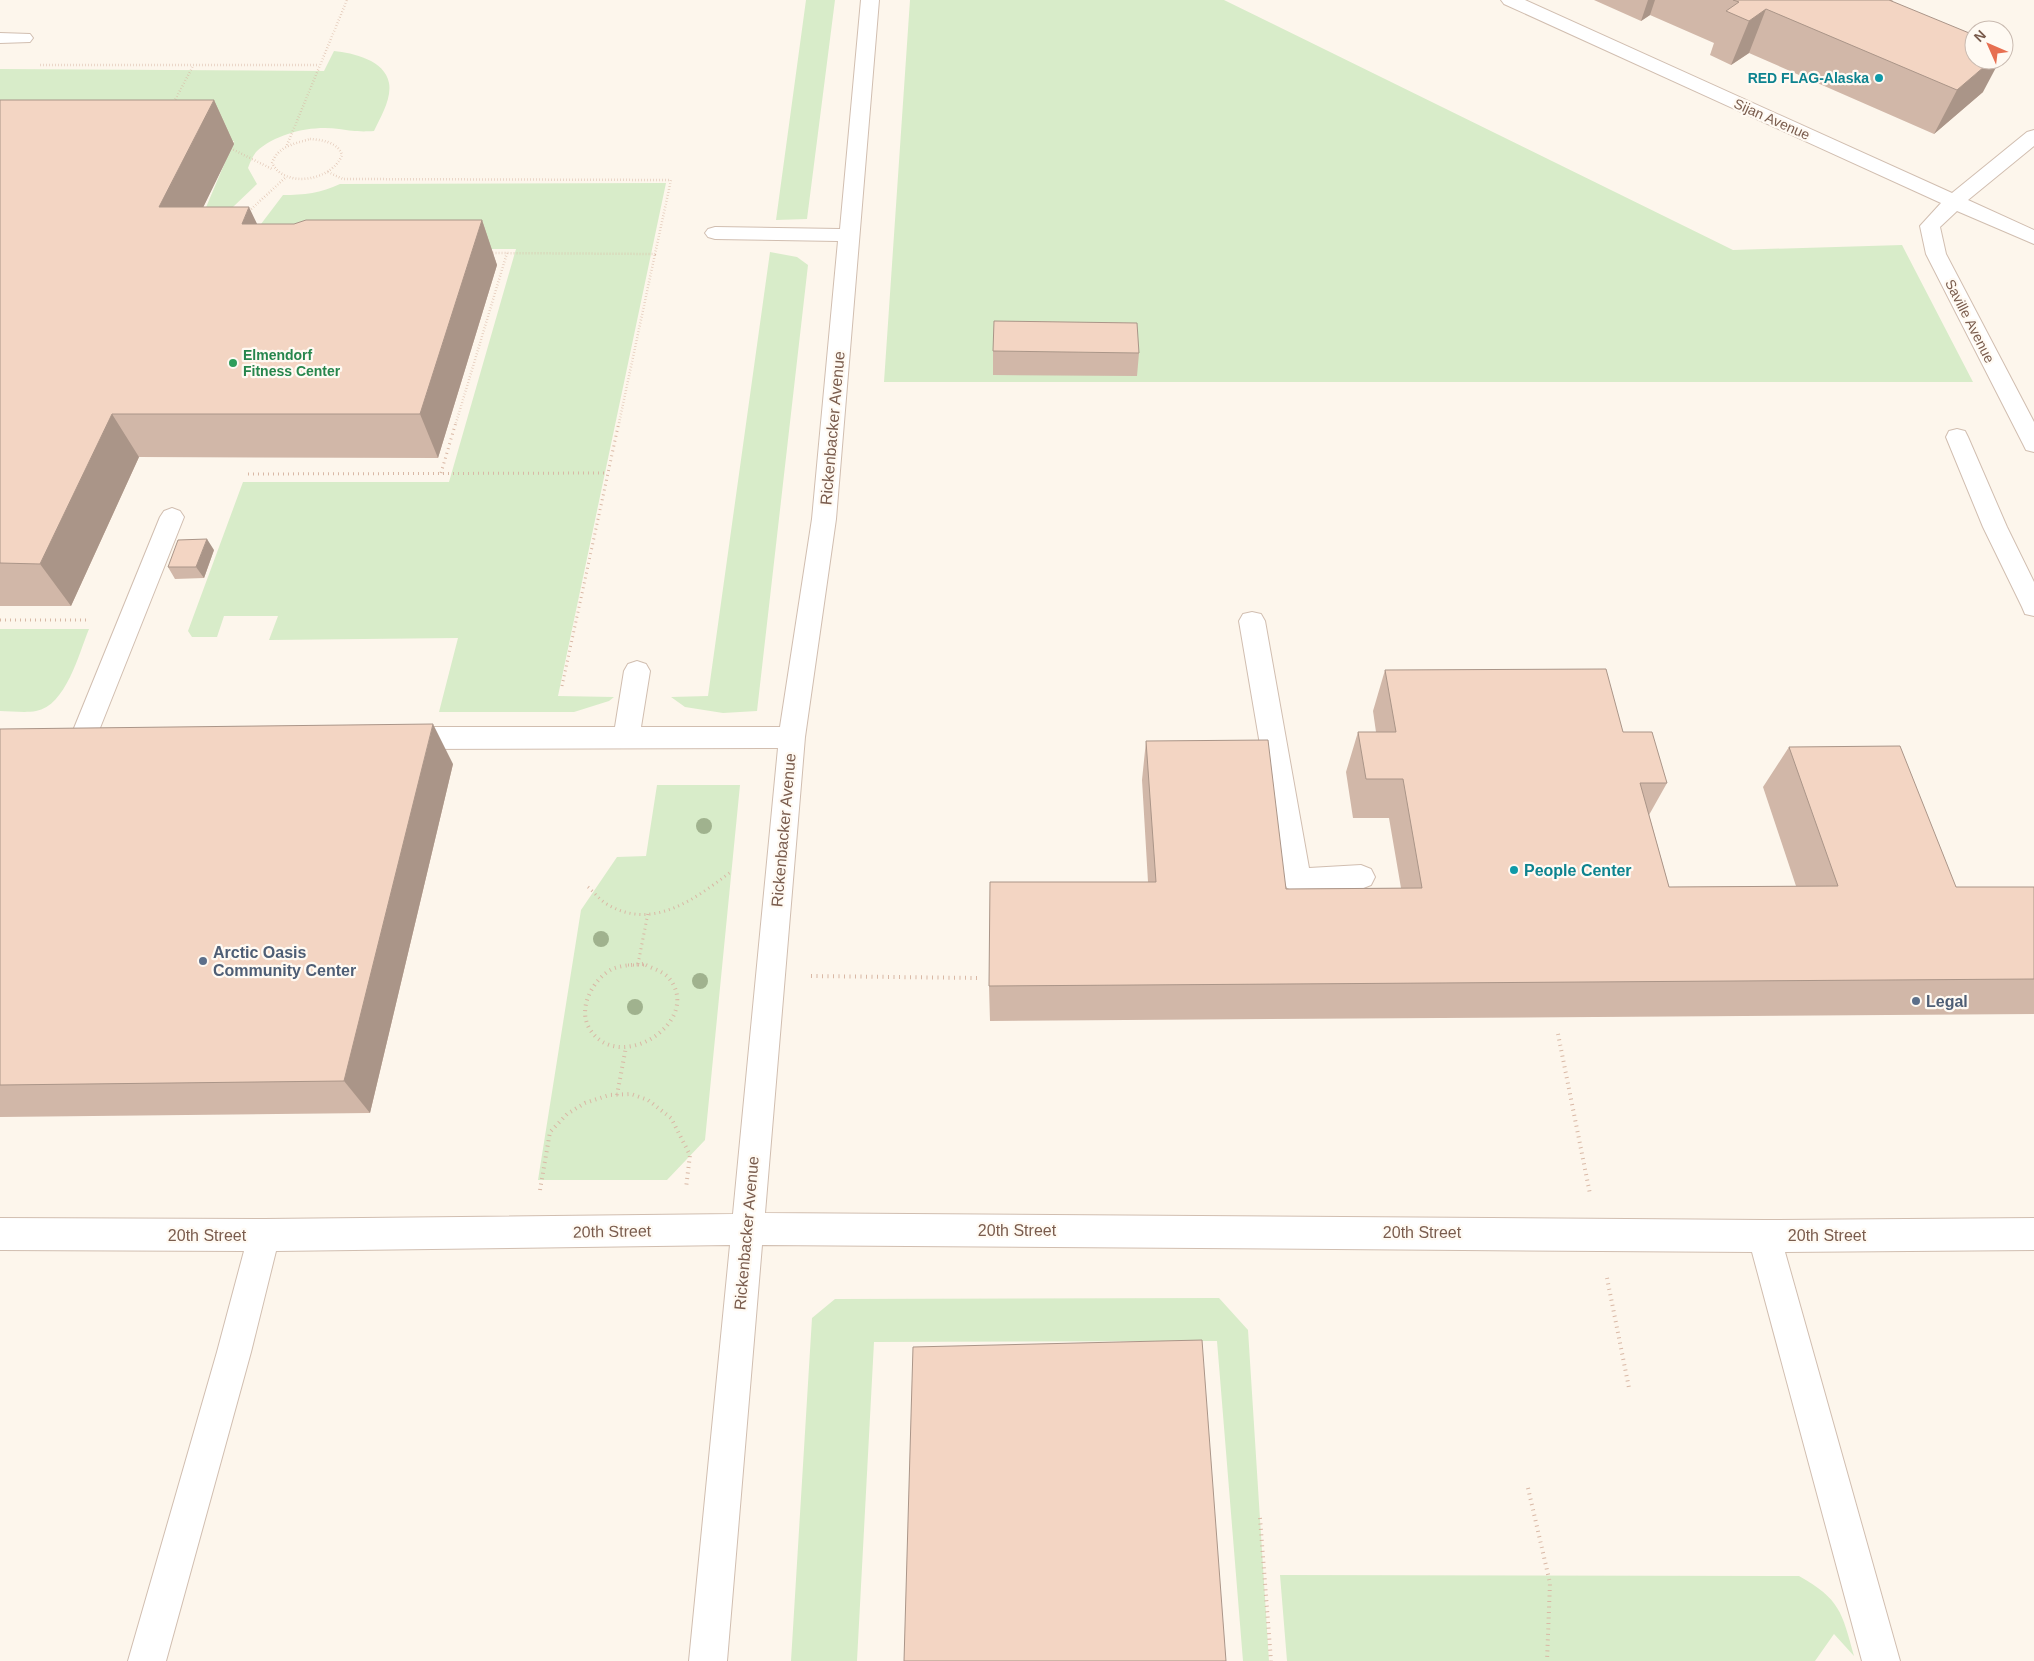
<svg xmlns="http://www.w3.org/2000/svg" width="2034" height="1661" font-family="Helvetica,sans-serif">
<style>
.green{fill:#d8ecc9}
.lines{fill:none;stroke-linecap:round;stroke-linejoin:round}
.minor-casing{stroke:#d1beb0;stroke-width:2}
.path-far2{stroke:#d9b8a5;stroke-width:2.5;stroke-dasharray:0.5 2.5;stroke-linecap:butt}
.path-far1{stroke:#d9b8a5;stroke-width:3;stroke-dasharray:1 4;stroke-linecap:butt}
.path{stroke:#d9b8a5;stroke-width:4;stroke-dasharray:1 4.5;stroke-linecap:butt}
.minor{fill:#fff;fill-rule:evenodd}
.tree{fill:#a0b28e}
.wall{fill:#d1b7a8}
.shaded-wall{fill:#aa9588}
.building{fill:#f3d5c3;stroke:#aa9588}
.culture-dot{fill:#0f9aa8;stroke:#fffaf3;stroke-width:2}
.leisure-dot{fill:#2e9e5b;stroke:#fffaf3;stroke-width:2}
.service-dot{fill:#5c6f8a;stroke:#fffaf3;stroke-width:2}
.labels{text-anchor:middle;stroke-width:4.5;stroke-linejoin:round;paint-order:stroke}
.far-culture-label{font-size:14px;font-weight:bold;fill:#0d838f;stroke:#fffaf3;text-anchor:end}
.far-street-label{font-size:14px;fill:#7a5c4d;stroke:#fffaf3}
.far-leisure-label{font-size:14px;font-weight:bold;fill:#27864d;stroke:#fffaf3;text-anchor:start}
.street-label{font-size:16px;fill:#7a5c4d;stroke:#fffaf3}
.culture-label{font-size:16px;font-weight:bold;fill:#0d838f;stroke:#fffaf3;text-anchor:start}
.service-label{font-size:16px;font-weight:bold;fill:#4e5e75;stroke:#fffaf3;text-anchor:start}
</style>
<rect width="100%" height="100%" fill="#fdf6ec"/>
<path class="green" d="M806,0h29l-28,219 -31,1z
M910,0h314l509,250 169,-5 71,137h-1089z
M334,51c19,2 51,9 55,32 3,16 -9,35 -15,48 -15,1 -21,0 -35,-2 -27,-4 -62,4 -82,22 -4,4 -7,12 -9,17l9,16 -69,66 46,-109h-212l-22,35v-107l324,2z
M666,183l-108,513 56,1 -5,4 -35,11h-135l19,-74 -189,2 9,-24h-54l-7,21h-25l-4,-6 55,-149h206l67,-233h-274l41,-54c21,0 38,-2 57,-11z
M770,252l27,5 11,8 -51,446 -34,2 -38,-6 -14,-10 37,-1z
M0,629h89c-10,24 -23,77 -53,82 -11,2 -25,0 -36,0z
M657,785h83l-35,355 -38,40h-129l43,-270 36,-53 29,-1z
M1219,1298l29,32 21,331h-26l-26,-320 -343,1 -17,319h-66l21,-343 23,-19z
M1280,1575l519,1c41,23 43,36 55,80l-20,-22 -19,27h-528z"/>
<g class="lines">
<g class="minor-casing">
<path id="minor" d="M861,0h18l-43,519 -31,218 -40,476 999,7 270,-2v32l-249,2 115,409h-38l-110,-409 -990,-7 -35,416h-38l41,-416 -454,6 -25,101 -85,309h-38l89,-309 27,-101 -244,-1v-32l264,1 469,-5 45,-466 -377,1 -9,-4 -4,-7 4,-7 9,-4h214l9,-56 4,-7 9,-3 9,3 4,7 -9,56h139l32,-208 26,-278 -123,-2 -7,-2 -3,-4 3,-4 7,-2 125,2z
M1501,0h24l427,193 75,-61 7,-2v16l-66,54 66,30v14l-77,-33 -17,16 6,27 88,168v30l-8,-2 -3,-6 -97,-190 -6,-28 21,-23 -437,-199z
M0,33l30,1 3,4 -3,4 -30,1z
M1957,429l8,2 3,6 39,90 27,55v34l-9,-2 -3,-7 -39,-80 -37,-90 3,-6z
M172,508l8,3 4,6 -88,221 -4,7 -9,4 -9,-4 -4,-7 90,-221 4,-6z
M1252,612l9,2 4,7 44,247 52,-3 10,4 4,8 -4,8 -10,4 -64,3 -10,-4 -4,-8 -44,-259 4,-7z"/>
</g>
<path class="path-far2" d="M40,65h279
M174,102l19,-36
M310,139c12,1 28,3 32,16 -10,26 -57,34 -70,8 6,-17 22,-19 38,-24z
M287,145l60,-145
M228,147l44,22
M328,172l15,7 328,1 -16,74 -166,-1
M249,211l36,-33
M456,423l51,-170
M619,423l36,-169"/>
<path class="path-far1" d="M441,473l15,-51
M248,474l360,-1
M0,620h90
M562,686l57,-264
M588,887c6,5 11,12 17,16 47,30 91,-5 127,-32
M638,964l10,-51
M628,965h19"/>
<path class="path" d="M643,964c-10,1 -21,1 -31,5 -20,11 -36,41 -21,62 31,44 114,-12 77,-54 -6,-6 -17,-9 -24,-13
M811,976l166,2
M1558,1034l32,160
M617,1095l9,-48
M540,1190l10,-58 17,-18 18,-11 24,-8 22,-1 17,6 23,18 19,37 -4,33
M1607,1278l22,110
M1528,1488l22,95 -3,78
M1260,1518l11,143"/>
<use href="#minor" class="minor"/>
</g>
<g class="tree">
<circle cx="704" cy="826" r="8"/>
<circle cx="601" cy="939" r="8"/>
<circle cx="700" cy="981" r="8"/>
<circle cx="635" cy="1007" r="8"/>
</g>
<path class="wall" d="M1594,0h299l-1,1 91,91 -49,42 -185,-81 -18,12 -21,-10 4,-12 -64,-28 -9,6z
M0,100h214l20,44 -31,63 54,17h37l188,-4 15,45 -59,193 -299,-1 -68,149h-71z
M993,351l146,2 -2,23 -144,-1z
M214,550l-10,28 -29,1 -7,-12z
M1385,670l238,62 44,51 -18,32 20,72 127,-1 -33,-99 26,-40 167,140h78v127l-1044,7 -1,-35 159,-104 -6,-102 4,-39 140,148 115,-1 -12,-70h-36l-7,-46 12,-40h18l-3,-21z
M0,729l453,35 -83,349 -370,4z"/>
<path class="shaded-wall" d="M1648,0h7l-5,15 -9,6z
M1766,9l-17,44 -18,12 18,-44z
M1992,60h8l-17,32 -49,42 23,-44z
M214,100l20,44 -52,107 -23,-44z
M249,207l21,44 -28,-27z
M482,220l15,45 -59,193 -18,-44z
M112,414l27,43 -68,149 -31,-42z
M207,539l7,11 -10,28 -8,-11z
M433,724l20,40 -83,349 -26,-32z"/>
<path class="building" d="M1733,0h156l85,35v25h18l-35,30 -191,-81 -17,12 -23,-10 13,-9z
M0,100h214l-55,107h90l-7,17h52l12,-4h176l-62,194h-308l-72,150 -40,-1z
M994,321l143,2 2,30 -146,-2z
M207,539l-11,28h-28l10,-27z
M1606,669l17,63h29l15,51h-27l29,104 169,-1 -49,-139 111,-1 56,141h78v92l-1045,7 1,-104h166l-10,-141 122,-1 18,149 136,-1 -19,-109h-37l-8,-47h38l-11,-62z
M433,724l-89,357 -344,4v-356z
M1202,1340l24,321h-322l9,-314z"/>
<g class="culture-dot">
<circle cx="1879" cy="78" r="5"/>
<circle cx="1514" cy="870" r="5"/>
</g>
<circle class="leisure-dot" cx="233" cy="363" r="5"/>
<g class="service-dot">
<circle cx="203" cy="961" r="5"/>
<circle cx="1916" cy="1001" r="5"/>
</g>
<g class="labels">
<g class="far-culture-label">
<text x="1869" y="83">RED FLAG-Alaska</text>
</g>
<g class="far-street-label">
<text transform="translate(1772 119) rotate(24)" y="5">Sijan Avenue</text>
<text transform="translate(1970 321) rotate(63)" y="5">Saville Avenue</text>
</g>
<g class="far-leisure-label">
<text x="243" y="360">Elmendorf<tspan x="243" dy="16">Fitness Center</tspan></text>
</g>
<g class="street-label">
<text transform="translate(832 428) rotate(-85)" y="6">Rickenbacker Avenue</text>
<text transform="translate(783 830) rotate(-85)" y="6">Rickenbacker Avenue</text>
<text x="1017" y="1236">20th Street</text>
<text transform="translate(612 1231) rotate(-1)" y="6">20th Street</text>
<text x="1422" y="1238">20th Street</text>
<text transform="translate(746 1233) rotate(-85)" y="6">Rickenbacker Avenue</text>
<text x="207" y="1241">20th Street</text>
<text x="1827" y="1241">20th Street</text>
</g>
<g class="culture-label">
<text x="1524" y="876">People Center</text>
</g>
<g class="service-label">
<text x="213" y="958">Arctic Oasis<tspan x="213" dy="18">Community Center</tspan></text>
<text x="1926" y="1007">Legal</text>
</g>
</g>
<g transform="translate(1989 45) rotate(315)"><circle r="24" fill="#fffaf3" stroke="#cabbb1"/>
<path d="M0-4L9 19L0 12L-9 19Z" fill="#e76f51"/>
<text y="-8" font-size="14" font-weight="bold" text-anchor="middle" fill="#7a5c4d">N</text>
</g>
</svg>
